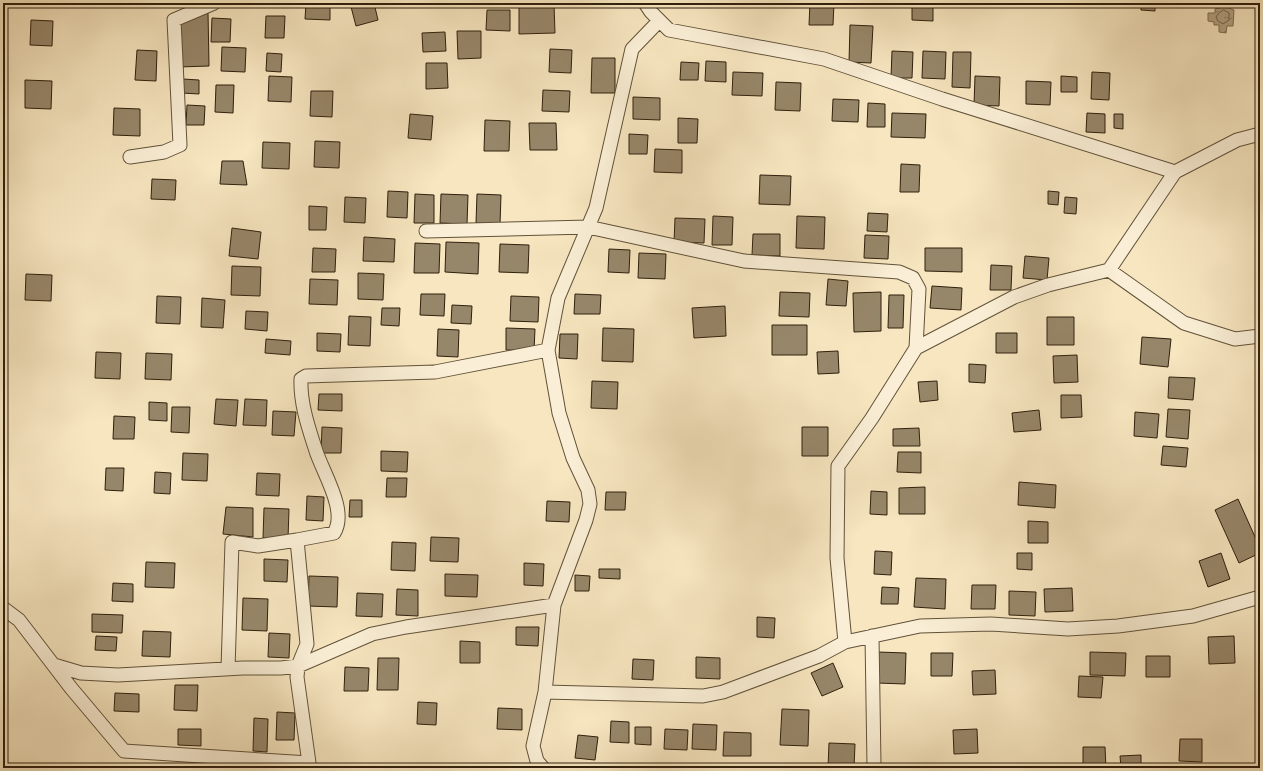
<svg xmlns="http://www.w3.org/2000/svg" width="1263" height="771" font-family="'Sorts Mill Goudy',serif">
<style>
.water{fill:url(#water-ripples);stroke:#7e6f53}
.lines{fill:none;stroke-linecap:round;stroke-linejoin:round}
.shore{stroke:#716248;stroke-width:1}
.building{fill:#97876a;stroke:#2f200c}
.street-casing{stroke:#615239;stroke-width:15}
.street{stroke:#faefd6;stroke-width:13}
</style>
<defs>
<pattern id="water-ripples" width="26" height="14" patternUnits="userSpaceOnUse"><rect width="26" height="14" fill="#b3a383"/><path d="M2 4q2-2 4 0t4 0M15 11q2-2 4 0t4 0" fill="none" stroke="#92846a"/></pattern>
</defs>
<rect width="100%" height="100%" fill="#f7e6c0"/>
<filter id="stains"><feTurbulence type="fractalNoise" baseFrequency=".005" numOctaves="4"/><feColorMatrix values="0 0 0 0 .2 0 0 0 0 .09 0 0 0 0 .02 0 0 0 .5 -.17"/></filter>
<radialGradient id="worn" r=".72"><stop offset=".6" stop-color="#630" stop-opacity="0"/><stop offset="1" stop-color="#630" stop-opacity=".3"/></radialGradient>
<path class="water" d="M1220,3h9v5l5,2 -1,16h-6l-1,7 -7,-1v-7h-5v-3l-6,-1v-8h7v-4l5,-1z"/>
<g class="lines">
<path class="shore" d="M1224,10l5,3v7l-6,4 -5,-3 -2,-4 3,-4z"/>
</g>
<path class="building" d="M146,3h17v2l-17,-1z
M306,3h24v17l-25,-1z
M350,3h24l4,17 -22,6z
M810,3h24l-1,22h-24z
M912,3h21v18l-21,-1z
M1141,3h14v8l-14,-1z
M554,4l1,29 -36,1v-29z
M487,10h23v21l-24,-1z
M208,12l1,54 -31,1 -1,-45z
M266,16h19l-1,22h-19z
M212,18l19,1 -1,23h-19z
M31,20l22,1 -1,25 -22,-1z
M850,25l23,1 -2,37 -22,-1z
M457,31h24v27l-23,1z
M445,32l1,19 -23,1 -1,-19z
M222,47l24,1 -1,24 -24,-1z
M550,49l22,1 -1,23 -22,-1z
M137,50l20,1 -1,30 -21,-1z
M892,51l21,1 -1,26h-21z
M923,51l23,1 -1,27 -23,-1z
M953,52h18l-1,36 -18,-1z
M267,53l15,1 -1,18 -15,-1z
M592,58h23v35h-24z
M706,61l20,1v20l-21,-1z
M681,62l18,1 -1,17h-18z
M426,63h21l1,25 -22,1z
M733,72l30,1 -1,23 -30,-1z
M1092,72l18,1 -1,27 -18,-1z
M269,76l23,1 -1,25 -23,-1z
M975,76l25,1 -1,29 -25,-1z
M1061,76l16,1v15h-16z
M183,79l16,1v14l-17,-1z
M25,80l27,1 -1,28 -26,-1z
M1026,81l25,1 -1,23 -24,-1z
M776,82l25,1 -1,28 -25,-1z
M216,85h18l-1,28 -18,-1z
M543,90l27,1 -1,21 -27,-1z
M311,91h22l-1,26 -22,-1z
M633,97l27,1v22l-27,-1z
M833,99l26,1 -1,22 -26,-1z
M868,103l17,1v23h-18z
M187,105l18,1 -1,19h-18z
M114,108l26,1v27l-27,-1z
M892,113l34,1 -1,24 -34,-1z
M1087,113l18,1v19l-19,-1z
M410,114l23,2 -2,24 -23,-2z
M1114,114h9v15l-9,-1z
M678,118l20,1 -1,24h-19z
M485,120l25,1 -1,30h-25z
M529,123h27l1,27h-27z
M629,134l19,1 -1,19h-18z
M315,141l25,1 -1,26 -25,-1z
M263,142l27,1 -1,26 -27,-1z
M3,148h4l-1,19h-3z
M655,149l27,1v23l-28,-1z
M222,161h21l4,24 -27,-1z
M901,164l19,1 -1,27h-19z
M760,175l31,1 -1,29 -31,-1z
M152,179l24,1 -1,20 -24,-1z
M388,191l20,1 -1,26 -20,-1z
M1048,191l11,1 -1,13 -10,-1z
M415,194l19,1v28h-20z
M441,194l27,1 -1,29 -27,-1z
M477,194l24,1 -1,29 -24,-1z
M345,197l21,1 -1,25 -21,-1z
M1065,197l12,1 -1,16 -12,-1z
M309,206l18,1 -1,23h-17z
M868,213l20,1 -1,18 -20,-1z
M713,216l20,1 -1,28h-20z
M797,216l28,1 -1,32 -28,-1z
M675,218l30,1 -1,24 -30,-1z
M232,228l29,4 -3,27 -29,-3z
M753,234h27v22l-28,-1z
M865,235l24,1 -1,23 -24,-1z
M364,237l31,2 -1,23 -31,-1z
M446,242l33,1 -1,31 -33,-2z
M415,243l25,1 -1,29h-25z
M500,244l29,1 -1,28 -29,-1z
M313,248l23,1 -1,23h-23z
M925,248h37v24l-37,-1z
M609,249l21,1 -1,23 -21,-1z
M639,253l27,1 -1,25 -27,-1z
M1025,256l24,2 -2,22 -24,-2z
M991,265l21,1 -1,24h-21z
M232,266l29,1 -1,29 -29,-1z
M358,273l26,1 -1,26 -25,-1z
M26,274l26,1 -1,26 -26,-1z
M310,279l28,1 -1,25 -28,-1z
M828,279l20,2 -2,25 -20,-1z
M932,286l30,2 -1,22 -31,-2z
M780,292l30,1 -1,24 -30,-1z
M881,292v39l-27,1 -1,-39z
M421,294h24l-1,22 -24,-1z
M575,294l26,1 -1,19h-26z
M889,295h15l-1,33h-15z
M157,296l24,1 -1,27 -24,-1z
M511,296l28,1 -1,25 -28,-1z
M202,298l23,2 -2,28 -22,-1z
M452,305l20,1 -1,18 -20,-1z
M725,306l1,30 -32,2 -2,-30z
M382,308h18l-1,18 -18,-1z
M246,311l22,1 -1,19 -22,-2z
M349,316l22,1 -1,29 -22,-1z
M1047,317h27v28h-27z
M772,325h35v30h-35z
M506,328l29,1 -1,22 -28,-1z
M603,328l31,1 -1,33 -31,-1z
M438,329l21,1 -1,27 -21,-1z
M317,333l24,1 -1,18 -23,-1z
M996,333h21v20h-21z
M560,334h18l-1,25 -18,-1z
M1142,337l29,2 -3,28 -28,-3z
M266,339l25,2 -1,14 -25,-2z
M838,351l1,22 -21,1 -1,-22z
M96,352l25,1 -1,26 -25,-1z
M146,353l26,1 -1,26 -26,-1z
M1077,355l1,27 -24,1 -1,-27z
M969,364l17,1 -1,18 -16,-1z
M1169,377l26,1 -2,22 -25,-2z
M592,381l26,1 -1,27 -26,-1z
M937,381l1,19 -18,2 -2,-20z
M319,394h23v17l-24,-1z
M1061,395h20l1,22 -21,1z
M216,399l22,1 -2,26 -22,-2z
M245,399l22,1 -1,26 -23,-1z
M149,402l18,1v18l-18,-1z
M172,407h18l-1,26 -18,-1z
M1168,409l22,1 -2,29 -22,-2z
M1039,410l2,20 -27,2 -2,-19z
M273,411l23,1 -2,24 -22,-1z
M1135,412l24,2 -2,24 -23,-2z
M114,416l21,1 -1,22h-21z
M322,427l20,1 -1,25h-20z
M802,427h26v29h-26z
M919,428l1,18h-27v-17z
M1163,446l25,2 -2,19 -25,-2z
M381,451l27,1 -1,20 -26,-1z
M898,452h23v21l-24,-1z
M183,453l25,1 -1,27 -25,-1z
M106,468h18l-1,23 -18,-1z
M155,472l16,1 -1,21 -16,-1z
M257,473l23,1 -1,22 -23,-1z
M387,478h20l-1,19h-20z
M1019,482l37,3 -1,23 -37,-3z
M925,487v27h-26v-26z
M871,491l16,1v23l-17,-1z
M606,492h20l-1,18h-20z
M307,496l17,1 -1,24 -17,-1z
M1238,499l22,49v5l-21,10 -24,-53z
M350,500h12v17h-13z
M547,501l23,1 -1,20 -23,-1z
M226,507l27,1v29l-30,-3z
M264,508l25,1 -1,30 -25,-1z
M1028,521l20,1v21h-20z
M431,537l28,1 -1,24 -28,-1z
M392,542l24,1 -1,28 -24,-1z
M875,551l17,1 -1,23 -17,-1z
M1017,553h15v17l-15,-1z
M1221,553l9,26 -22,8 -9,-26z
M264,559l24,1 -1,22 -23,-1z
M146,562l29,1 -1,25 -29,-1z
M524,563l20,1 -1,22 -19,-1z
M599,569h21v10l-21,-1z
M445,574l33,1 -1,22 -32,-1z
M575,575l15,1 -1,15h-14z
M309,576l29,1 -1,30 -29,-1z
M916,578l30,1 -1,30 -31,-2z
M113,583l20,1v18l-21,-1z
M972,585h24l-1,24h-24z
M882,587l17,1 -1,16h-17z
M1072,588l1,23 -28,1 -1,-23z
M397,589l21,1v26l-22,-1z
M1009,591l27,1 -1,24 -26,-1z
M357,593l26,1 -1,23 -26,-1z
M243,598l25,1 -1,32 -25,-1z
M92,614l31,1 -1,18 -30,-1z
M757,617l18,1 -1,20 -17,-1z
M516,627h23l-1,19 -22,-1z
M143,631l28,1 -1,25 -28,-1z
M269,633l21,1 -1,24 -21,-1z
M96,636l21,1 -1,14 -21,-1z
M1234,636l1,27 -26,1 -1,-27z
M460,641l20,1v21h-20z
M878,652l28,1 -1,31 -28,-1z
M1090,652l36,1 -1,23 -35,-1z
M931,653h22l-1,23h-21z
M1146,656h24v21h-24z
M696,657l24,1v21l-24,-1z
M378,658h21l-1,32h-21z
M633,659l21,1 -1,20 -21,-1z
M833,663l10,24 -21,9 -11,-23z
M345,667l24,1 -1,23h-24z
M995,670l1,24 -23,1 -1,-24z
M1079,676l24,1 -2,21 -23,-1z
M175,685h23l-1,26 -23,-1z
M115,693l24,1v18l-25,-1z
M418,702l19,1 -1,22 -19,-1z
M498,708l24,1v21l-25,-1z
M782,709l27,1 -1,36 -28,-1z
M277,712l18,1 -1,27h-18z
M254,718l14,1 -1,33 -14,-1z
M611,721l18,1v21l-19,-1z
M693,724l24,1 -1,25 -24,-1z
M635,727h16v18l-16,-1z
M178,729h23v17l-23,-1z
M665,729l23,1 -1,20 -23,-1z
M977,729l1,24 -24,1 -1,-24z
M724,732l27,1v23h-28z
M578,735l20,2 -3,23 -20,-2z
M1180,739h22v23l-23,-1z
M829,743l26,1 -1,24h-26z
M1083,747h22l1,21h-23z
M1141,755v13h-20l-1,-12z"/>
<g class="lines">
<g class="street-casing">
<path id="street" d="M645,3l6,9 18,18 155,29 118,40 233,73
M130,157l34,-5 16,-7 -6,-125 40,-17
M426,231l162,-4 156,34 155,11 14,6 6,11 -3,59
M1109,270l75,53 51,16 25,-3
M548,350l10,-52 38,-90 36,-159 27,-28
M3,608l16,12 52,68 53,63 185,12 -12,-86 1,-11 9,-22 -10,-104 37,-7c14,-22 -11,-60 -18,-82 -7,-22 -16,-47 -15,-72l5,-3 129,-4 113,-22 11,63 14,45 15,32 2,14 -4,16 -32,85
M872,636l2,129 2,3
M845,642l75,-16 71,-2 77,5 50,-3 75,-10 67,-19
M54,665l27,8 37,2 125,-7h38l17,-2 74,-32 34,-7 148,-22 -9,87 158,4 20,-4 96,-36 26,-14 -8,-84 1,-92 34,-48 44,-70 98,-51 34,-12 61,-15 66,-98 62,-32 23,-6
M228,669l4,-127 26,4 39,-6
M543,768l-6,-7 -4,-15 12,-54"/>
</g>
<use href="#street" class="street"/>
</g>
<rect width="1263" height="771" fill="none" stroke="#f7e6c0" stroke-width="16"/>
<rect x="4" y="4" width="1255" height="763" fill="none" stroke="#2f200c" stroke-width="2"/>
<rect x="8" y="8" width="1247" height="755" fill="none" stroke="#2f200c"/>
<rect width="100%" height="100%" filter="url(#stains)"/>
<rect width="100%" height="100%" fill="url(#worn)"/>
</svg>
